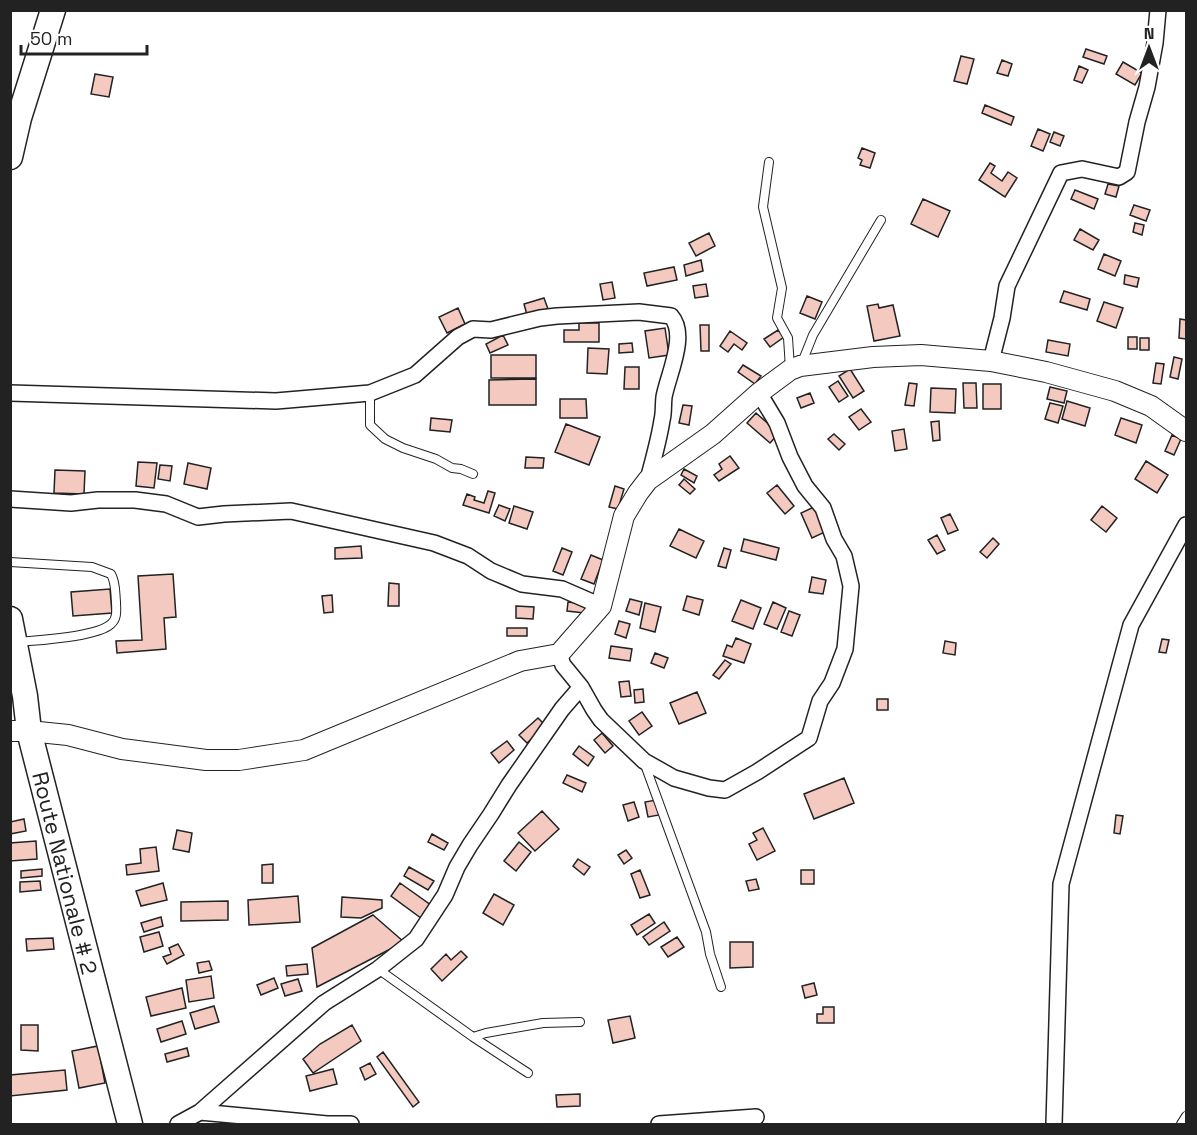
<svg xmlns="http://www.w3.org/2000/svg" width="1197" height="1135" font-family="'Space Grotesk',sans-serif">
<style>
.building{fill:#f3c9c0;stroke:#222;stroke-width:1.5}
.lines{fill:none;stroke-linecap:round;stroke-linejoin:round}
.service-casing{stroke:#222;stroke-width:10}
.minor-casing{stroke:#222;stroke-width:18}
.tertiary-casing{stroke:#222;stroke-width:22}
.primary-casing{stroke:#222;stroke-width:27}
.service{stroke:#fff;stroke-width:8}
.minor{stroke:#fff;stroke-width:15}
.tertiary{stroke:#fff;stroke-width:20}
.primary{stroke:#fff;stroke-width:24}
.labels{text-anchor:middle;stroke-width:4.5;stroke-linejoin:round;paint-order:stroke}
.street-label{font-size:22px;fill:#222;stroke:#fff}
</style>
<rect width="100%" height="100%" fill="#fff"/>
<path class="building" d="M1086,49l21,7 -3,8 -21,-7z
M961,56l13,3 -7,25 -13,-3z
M1002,60l10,4 -4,12 -11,-3z
M1123,62l19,11 -7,12 -19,-11z
M1079,66l9,4 -6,13 -8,-3z
M95,74l18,3 -4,20 -18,-3z
M985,105l29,12 -3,8 -29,-12z
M1038,129l12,5 -7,17 -12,-5z
M1054,132l10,4 -4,10 -10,-4z
M862,148l13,5 -5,15 -10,-3 2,-5 -4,-2z
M990,163l5,3 -4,7 11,8 6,-9 9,6 -12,19 -26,-17z
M1108,184l11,2 -3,11 -11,-3z
M1075,190l23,9 -4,10 -23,-10z
M923,199l27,12 -12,26 -27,-13z
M1134,205l16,5 -4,11 -16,-6z
M1135,223l9,2 -2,10 -9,-3z
M1080,229l19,11 -6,10 -19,-10z
M709,233l6,13 -19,10 -7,-13z
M1104,254l17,7 -6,15 -17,-7z
M701,260l2,11 -17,5 -2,-11z
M674,267l3,13 -30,6 -3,-13z
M1125,275l14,3 -2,9 -13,-3z
M612,282l3,16 -12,2 -3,-16z
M706,284l2,12 -13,2 -2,-12z
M1064,291l26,8 -3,11 -27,-8z
M807,296l15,6 -7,17 -15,-6z
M544,298l4,11 -21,6 -3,-11z
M1104,302l19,6 -7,20 -19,-7z
M878,304l1,4 14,-3 7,31 -26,5 -7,-35z
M458,308l7,16 -18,9 -8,-16z
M1180,319l6,1v19l-7,-1z
M579,323h20v19h-35v-12h15z
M700,325h9v26h-8z
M665,328l4,27 -20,3 -4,-27z
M778,330l6,7 -14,10 -6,-8z
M730,331l17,12 -5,7 -8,-6 -6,8 -8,-6z
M503,335l5,10 -18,8 -4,-9z
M1128,337h9v12h-9z
M1140,338h9v12h-9z
M1048,340l22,4 -2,12 -22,-4z
M632,343l1,9 -14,1v-9z
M588,348l21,1 -2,25 -20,-1z
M491,355h45v23h-45z
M1174,357l8,2 -4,20 -8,-2z
M1156,363l8,1 -3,20 -8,-1z
M743,365l18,11 -6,8 -17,-12z
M625,367h14v22h-15z
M850,369l14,22 -11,7 -14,-22z
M536,379v26h-47v-25z
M838,381l10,15 -9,6 -10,-15z
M909,383l8,1 -3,22 -9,-1z
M963,383h13l1,25h-13z
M983,384h18v25h-18z
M1050,387l17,4 -3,12 -17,-4z
M931,388l25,1 -1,24 -25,-1z
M810,393l4,10 -13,5 -4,-10z
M560,399h26l1,19h-27z
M1067,401l23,7 -5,18 -23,-7z
M1050,403l13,3 -5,17 -13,-4z
M683,405l9,1 -3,19 -10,-2z
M861,409l10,13 -12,8 -10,-13z
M756,413l23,20 -9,10 -23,-20z
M431,418l21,2 -2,12 -20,-2z
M1121,418l21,7 -6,18 -21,-8z
M939,421l1,19 -7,1 -2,-19z
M566,424l34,13 -11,28 -34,-13z
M904,429l3,20 -12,2 -3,-20z
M834,434l11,10 -6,6 -11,-11z
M1172,435l9,4 -7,16 -9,-4z
M730,456l9,12 -20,13 -5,-6 8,-6 -3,-5z
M526,457l18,1 -1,10h-18z
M1146,461l22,14 -11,18 -22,-14z
M138,462l19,1 -3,25 -18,-2z
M188,463l23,5 -4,21 -23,-5z
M160,465l12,1 -2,15 -12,-2z
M684,469l13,7 -3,7 -13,-8z
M55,470l30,1 -1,23 -30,-1z
M684,479l11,10 -5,5 -11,-9z
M777,485l17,21 -9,8 -18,-21z
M615,486l9,3 -6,20 -9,-2z
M488,491l7,2 -6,20 -26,-8 4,-11 8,3 -1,3 10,3z
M499,505l11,4 -5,12 -11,-5z
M514,506l19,6 -6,17 -18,-6z
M1102,506l15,12 -11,14 -15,-12z
M814,507l11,25 -13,6 -11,-25z
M950,514l8,16 -10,4 -7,-16z
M679,529l25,12 -8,17 -26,-12z
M937,535l8,15 -8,4 -9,-14z
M993,538l6,6 -12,14 -7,-6z
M744,539l35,9 -3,12 -35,-9z
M361,546l1,12 -27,1v-11z
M562,548l10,4 -9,23 -10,-4z
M724,548l7,2 -5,18 -8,-2z
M591,555l12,5 -9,24 -13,-5z
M173,574l3,43 -12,1 2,31 -49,4 -1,-12 26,-1 -4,-64z
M812,577l14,3 -3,14 -14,-2z
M389,583l10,1v22h-11z
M110,589l2,24 -39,3 -2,-24z
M332,595l1,17 -9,1 -2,-17z
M687,596l16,4 -4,15 -16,-5z
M630,599l12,3 -3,13 -13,-4z
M741,600l20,8 -8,21 -21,-8z
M568,602l26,3 -1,9 -26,-3z
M773,602l13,6 -9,21 -13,-5z
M645,603l16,4 -6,25 -15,-4z
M516,606l18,1 -1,12 -17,-1z
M789,611l11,4 -8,21 -11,-4z
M619,621l11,3 -4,14 -11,-4z
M507,628h20v8h-20z
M736,638l15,6 -7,19 -21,-7 4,-11 5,2z
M1162,639l7,1 -3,13 -7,-1z
M945,641l11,2 -1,12 -12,-2z
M611,646l21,3 -2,12 -21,-3z
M655,653l13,5 -4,10 -13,-5z
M725,660l6,4 -12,15 -6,-4z
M629,681l2,15 -10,1 -2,-15z
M643,689l1,13 -9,1 -1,-13z
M697,692l9,21 -27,11 -9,-21z
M877,699h11v11h-11z
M642,712l10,14 -13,9 -10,-14z
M538,718l8,8 -19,17 -8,-8z
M602,733l11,13 -8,7 -11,-13z
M507,741l7,9 -15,13 -8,-10z
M579,746l15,11 -6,9 -15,-12z
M567,775l19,8 -4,9 -19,-9z
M844,778l10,25 -40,16 -10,-25z
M656,800l3,15 -11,2 -3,-15z
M634,802l5,15 -11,4 -5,-16z
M542,811l17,18 -24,22 -17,-18z
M1116,815l7,1 -3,18 -6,-1z
M24,819l2,12 -16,3v-12z
M763,828l12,23 -18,9 -8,-16 8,-4 -4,-7z
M177,830l15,3 -3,19 -16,-3z
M432,834l16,9 -4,7 -16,-8z
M36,841l1,18 -27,2v-18z
M519,842l12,10 -15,19 -12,-10z
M156,847l3,24 -32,4 -1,-10 15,-2 -1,-14z
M626,850l6,8 -8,6 -6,-9z
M578,859l12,8 -6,8 -11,-9z
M273,864v19h-11v-18z
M409,867l25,14 -6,9 -24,-14z
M42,869v7l-21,2v-7z
M640,870l10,25 -10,3 -9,-24z
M801,870h13v14h-13z
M756,879l3,10 -10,2 -3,-10z
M40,881l1,9 -21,2v-10z
M163,883l4,17 -26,6 -5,-15z
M400,883l35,25 -10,13 -34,-25z
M494,894l20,11 -11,20 -20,-12z
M298,896l2,26 -51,3 -1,-25z
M342,897l40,3v8l-21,10 -20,-1z
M228,901v19l-47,1v-19z
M649,914l6,9 -18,12 -6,-10z
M373,915l31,27 -87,45 -5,-39z
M161,917l2,9 -19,6 -3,-9z
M664,922l6,9 -21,14 -6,-8z
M159,932l4,14 -19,6 -4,-15z
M677,937l7,10 -16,10 -7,-10z
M53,938l1,11 -27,2 -1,-12z
M730,942h23v25l-23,1z
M178,944l6,11 -17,9 -4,-7 8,-3 -2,-6z
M461,951l6,6 -25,24 -11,-12 15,-15 5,6z
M209,961l3,9 -13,3 -2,-10z
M307,964l1,10 -21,2 -1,-10z
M211,976l3,22 -25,4 -3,-22z
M274,978l4,10 -17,7 -4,-10z
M298,979l4,12 -17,5 -4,-12z
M814,983l3,12 -12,3 -3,-12z
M182,988l4,20 -35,8 -5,-19z
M214,1006l5,16 -24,7 -5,-16z
M823,1007h11v16h-17v-9h6z
M630,1016l5,22 -22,5 -5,-23z
M182,1021l4,13 -25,8 -4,-13z
M21,1025h17v26l-17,-1z
M352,1025l9,16 -48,32 -10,-14 17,-15z
M98,1046l7,37 -26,5 -7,-37z
M187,1048l2,8 -22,6 -2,-8z
M383,1052l36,50 -6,5 -36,-50z
M370,1063l6,11 -11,6 -5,-12z
M333,1069l4,15 -27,7 -4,-15z
M65,1070l2,20 -57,6v-21z
M580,1094v12l-23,1 -1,-12z"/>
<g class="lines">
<g class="service-casing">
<path id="service" d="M769,162l-6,45 19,81 -5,30 11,20 2,30
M801,365l12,-30 68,-115
M370,393v32l15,14 18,9 33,11 16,9 9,1 12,5
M10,562l82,5 19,7c5,9 4,18 5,28 0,7 2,16 -5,22 -14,13 -72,16 -92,18
M644,762l62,170 4,22 11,33
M378,969l95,68 55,36
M473,1037l13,-4 57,-10 37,-1
M1181,1124l5,-8"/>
</g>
<g class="minor-casing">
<path id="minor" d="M991,361l11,-43 5,-32 54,-113 21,-4 37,8 8,-5 10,-50 10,-35 8,-44 3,-33
M10,393l266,8 94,-8 45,-18 43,-38 15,-8 18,1 49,-12 17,-2 82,-4 32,4c17,19 -3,59 -7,81 -1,8 0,16 -2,23 -3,20 -9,40 -14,60
M10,499l61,4 27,-3h37l31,4 32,13 26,-3 67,-3 143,32 34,13 23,15 31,13 40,5 39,17
M581,687l13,23 7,10 43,41 30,17 35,10 16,2 32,-18 52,-34 11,-37 12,-18 13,-34 6,-63 -7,-30 -10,-17 -11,-31 -18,-22 -15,-29 -13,-34 -18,-30
M200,1112l127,12h24
M178,1124l22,-12 124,-109 54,-34 38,-30 29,-44 12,-28 13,-22 21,-31 18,-29 53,-76 19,-22 -18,-22 -4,-11
M659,1124l97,-7
M1054,1124l7,-240 70,-259 55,-100"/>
</g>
<g class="tertiary-casing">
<path id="tertiary" d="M10,731h19l39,4 54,14 84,11h33l65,-10 216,-89 39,-7 42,-48 23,-90 14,-23 10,-13 65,-46 46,-41 31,-23 10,-4 73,-9 48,-2 70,6 55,11 69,19 36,15 35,25"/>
</g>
<g class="primary-casing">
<path id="primary" d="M10,157l9,-39 34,-108
M10,619l15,77 4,35 101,393"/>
</g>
<use href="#service" class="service"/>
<use href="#minor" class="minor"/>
<use href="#tertiary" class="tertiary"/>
<use href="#primary" class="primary"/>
</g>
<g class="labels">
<g class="street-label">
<text transform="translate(65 873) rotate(76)" y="8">Route Nationale # 2</text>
</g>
</g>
<rect width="1197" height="1135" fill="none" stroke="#222222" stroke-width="24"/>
<g transform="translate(1149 48)" stroke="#ffffff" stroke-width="4.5" paint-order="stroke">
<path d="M0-4.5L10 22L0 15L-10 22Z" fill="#222222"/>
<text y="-9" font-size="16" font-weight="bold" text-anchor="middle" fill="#222222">N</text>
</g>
<path d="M21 45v9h126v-9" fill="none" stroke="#222222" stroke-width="3"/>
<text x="30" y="45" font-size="18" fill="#222222" stroke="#ffffff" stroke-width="4.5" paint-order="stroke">50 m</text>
</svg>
